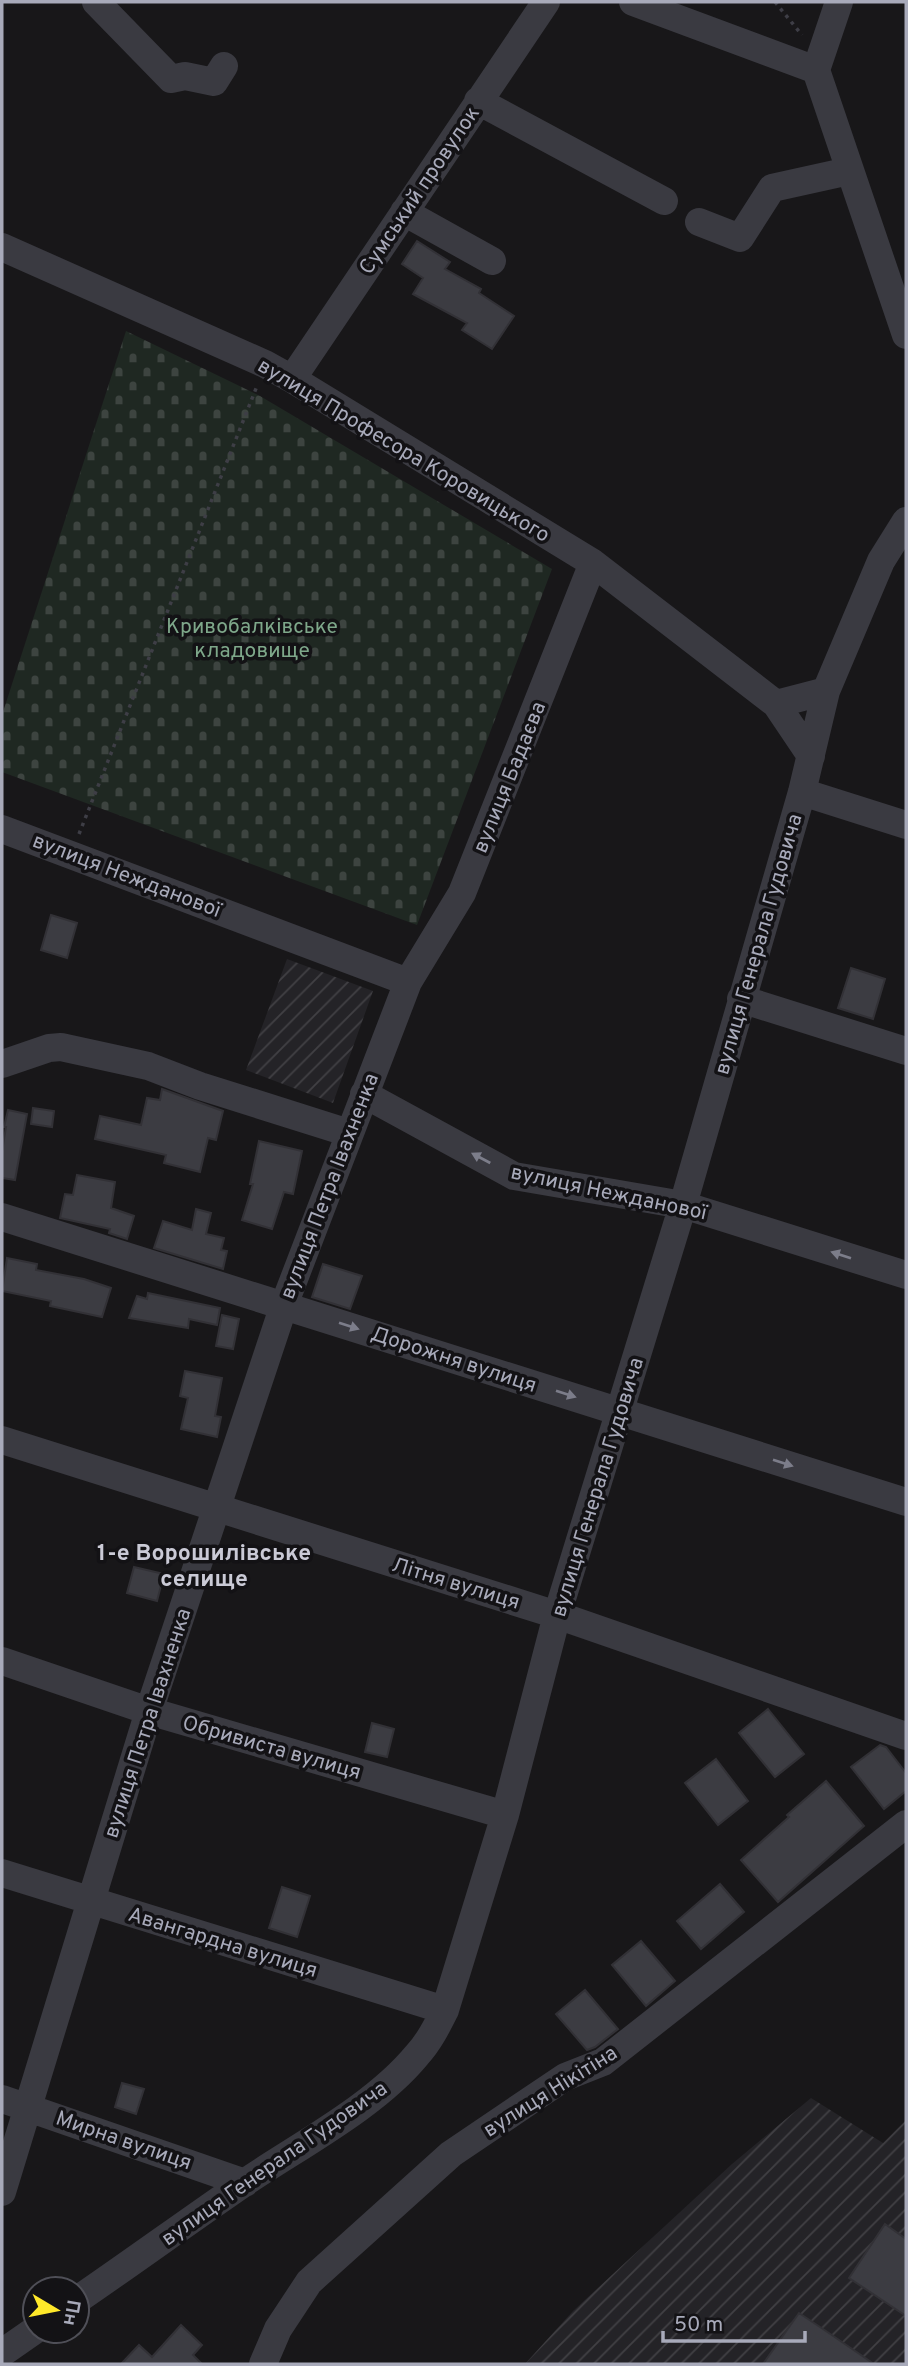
<svg xmlns="http://www.w3.org/2000/svg" width="908" height="2366" font-family="Overpass,sans-serif">
<style>
.industrial{fill:url(#industrial-furrows)}
.cemetery{fill:url(#cemetery-stones)}
.building{fill:#3c3c42;stroke:#323136;stroke-width:2}
.lines{fill:none;stroke-linecap:round;stroke-linejoin:round}
.path{stroke:#3e3e46;stroke-width:3.5;stroke-dasharray:3.5 5;stroke-linecap:butt}
.minor{stroke:#3a3a41;stroke-width:28}
.oneway{fill:#7c7d8a}
.labels{text-anchor:middle;stroke-width:7;stroke-linejoin:round;paint-order:stroke}
.street-label{font-size:21px;fill:#a8aaba;stroke:#131215}
.park-label{font-size:21px;fill:#7ea78a;stroke:#131215}
.neighbourhood-label{font-size:23px;font-weight:bold;fill:#cacad6;stroke:#131215}
</style>
<defs>
<pattern id="industrial-furrows" width="10" height="10" patternUnits="userSpaceOnUse" patternTransform="scale(1.75)"><rect width="10" height="10" fill="#242327"/><path d="M-1 1l2-2M0 10L10 0M9 11l2-2" fill="none" stroke="#414044"/></pattern>
<pattern id="cemetery-stones" width="16" height="16" patternUnits="userSpaceOnUse" patternTransform="scale(1.75)"><rect width="16" height="16" fill="#1f2822"/><path d="M2 7V4a2 2 0 0 1 4 0v3zM10 15v-3a2 2 0 0 1 4 0v3z" fill="#3d4440"/></pattern>
</defs>
<rect width="100%" height="100%" fill="#181719"/>
<path class="industrial" d="M287,959l86,32 -40,112 -87,-33z
M811,2098l72,45 23,-23v244h-381l48,-53 159,-147z"/>
<path class="cemetery" d="M126,331l134,65 292,173 -135,356 -415,-153v-57z"/>
<path class="building" d="M417,241l33,21 -5,7 36,20 -2,4 35,23 -22,33 -30,-19 5,-7 -54,-29 10,-16 -21,-14z
M51,915l26,8 -10,35 -26,-8z
M851,968l34,11 -12,40 -35,-11z
M162,1089l61,22 -7,29 -8,-2 -8,34 -36,-9 2,-8 -71,-16 5,-23 41,9 6,-27 13,2z
M33,1108l21,3 -2,16 -21,-3z
M8,1110l19,4 -12,66 -13,-2v-27l4,-24h-2z
M259,1141l43,10 -9,43 -9,-2 -12,37 -30,-9 11,-36h-3z
M77,1175l38,7 -4,26 23,8 -7,23 -18,-6 1,-4 -50,-11 5,-24 8,1z
M196,1209l15,4 -5,21 18,4 -3,12 6,1 -4,18 -69,-21 9,-27 29,9z
M7,1258l30,6 -1,6 48,9 27,9 -9,29 -52,-11 1,-5 -49,-10z
M323,1264l39,12 -12,33 -38,-12z
M148,1293l72,15 -3,17 -28,-6 -1,9 -59,-10 8,-22 10,3z
M222,1315l17,4 -6,30 -17,-3z
M185,1371l37,7 -7,38 6,1 -4,20 -36,-8 7,-31 -8,-2z
M134,1567l30,7 -7,27 -30,-8z
M768,1709l36,45 -29,23 -36,-44z
M372,1723l22,6 -7,28 -22,-5z
M880,1745l6,2 20,26v18l-22,18 -33,-42z
M716,1759l32,42 -30,24 -33,-42z
M826,1781l38,45 -86,76 -37,-42 48,-43 -2,-2z
M720,1884l24,28 -43,37 -24,-28z
M282,1887l28,9 -13,41 -28,-9z
M641,1941l34,40 -29,25 -34,-41z
M585,1990l33,39 -23,18 -8,3 -31,-36z
M122,2083l22,6 -8,25 -21,-7z
M885,2224l21,15v77l-57,-38z
M799,2313l24,16 51,35h-111z
M181,2325l21,20 -9,10 9,9h-81l18,-19 13,12z"/>
<g class="lines">
<path class="path" d="M775,2l27,33
M79,834l178,-448"/>
<path class="minor" d="M96,2l75,77 14,-3 29,6 10,-16
M633,2l183,68
M839,2l-23,68 90,265
M478,101l186,100
M404,212l88,49
M699,222l41,16 32,-50 77,-17
M2,247l263,117 27,15 301,184 183,141 50,-13
M292,379l254,-377
M776,704l35,52
M802,792l104,33
M2,829l406,153
M741,999l165,52
M2,1064l47,-16 12,-1 87,19 52,20 149,47
M364,1094l150,82 169,29 223,70
M2,1217l904,285
M2,1440l555,175 349,121
M2,1661l147,50 356,104
M2,1873l443,137
M2,2099l243,84
M2,2192l147,-481 135,-406 124,-323 54,-89 131,-330
M77,2300c57,-39 113,-80 170,-119 55,-37 128,-75 170,-126 12,-13 20,-29 28,-45l60,-195 52,-200 126,-410 119,-413 24,-101 55,-130 25,-40
M2,2353l33,-23
M263,2364l15,-35 31,-47 142,-128 114,-77 38,-15 303,-238"/>
</g>
<defs><path id="oneway-solid" d="M-6-.8H1V-3.2L6.5 0L1 3.2V.8H-6Z" transform="scale(1.75)"/></defs>
<g class="oneway">
<use href="#oneway-solid" transform="translate(481 1158) rotate(-152)"/>
<use href="#oneway-solid" transform="translate(841 1255) rotate(-162)"/>
<use href="#oneway-solid" transform="translate(349 1326) rotate(18)"/>
<use href="#oneway-solid" transform="translate(566 1394) rotate(18)"/>
<use href="#oneway-solid" transform="translate(783 1463) rotate(18)"/>
</g>
<g class="labels">
<g class="street-label">
<text transform="translate(419 190) rotate(-56)" y="7">Сумський провулок</text>
<text transform="translate(404 450) rotate(31)" y="7">вулиця Професора Коровицького</text>
<text transform="translate(509 777) rotate(-68)" y="7">вулиця Бадаєва</text>
<text transform="translate(127 875) rotate(21)" y="7">вулиця Нежданової</text>
<text transform="translate(758 944) rotate(-74)" y="7">вулиця Генерала Гудовича</text>
<text transform="translate(329 1186) rotate(-69)" y="7">вулиця Петра Івахненка</text>
<text transform="translate(609 1192) rotate(12)" y="7">вулиця Нежданової</text>
<text transform="translate(454 1359) rotate(18)" y="7">Дорожня вулиця</text>
<text transform="translate(597 1487) rotate(-73)" y="7">вулиця Генерала Гудовича</text>
<text transform="translate(456 1583) rotate(17)" y="7">Літня вулиця</text>
<text transform="translate(147 1723) rotate(-72)" y="7">вулиця Петра Івахненка</text>
<text transform="translate(272 1747) rotate(16)" y="7">Обривиста вулиця</text>
<text transform="translate(223 1942) rotate(17)" y="7">Авангардна вулиця</text>
<text transform="translate(550 2091) rotate(-32)" y="7">вулиця Нікітіна</text>
<text transform="translate(124 2140) rotate(19)" y="7">Мирна вулиця</text>
<text transform="translate(274 2163) rotate(-35)" y="7">вулиця Генерала Гудовича</text>
</g>
<g class="park-label">
<text x="252" y="633">Кривобалківське<tspan x="252" dy="24">кладовище</tspan></text>
</g>
<g class="neighbourhood-label">
<text x="204" y="1560">1-е Ворошилівське<tspan x="204" dy="26">селище</tspan></text>
</g>
</g>
<rect width="908" height="2366" fill="none" stroke="#a8aaba" stroke-width="7"/>
<g transform="translate(56 2310) rotate(100)"><circle r="33" fill="#131215" stroke="#4f4f57" stroke-width="2"/>
<path d="M0-5L12 26L0 18L-12 26Z" fill="#ffe82a"/>
<text y="-10" font-size="19" font-weight="bold" text-anchor="middle" fill="#a8aaba">Пн</text>
</g>
<path d="M663 2331v10h142v-10" fill="none" stroke="#a8aaba" stroke-width="3.5"/>
<text x="674" y="2331" font-size="21" fill="#a8aaba" stroke="#131215" stroke-width="5" paint-order="stroke">50 m</text>
</svg>
